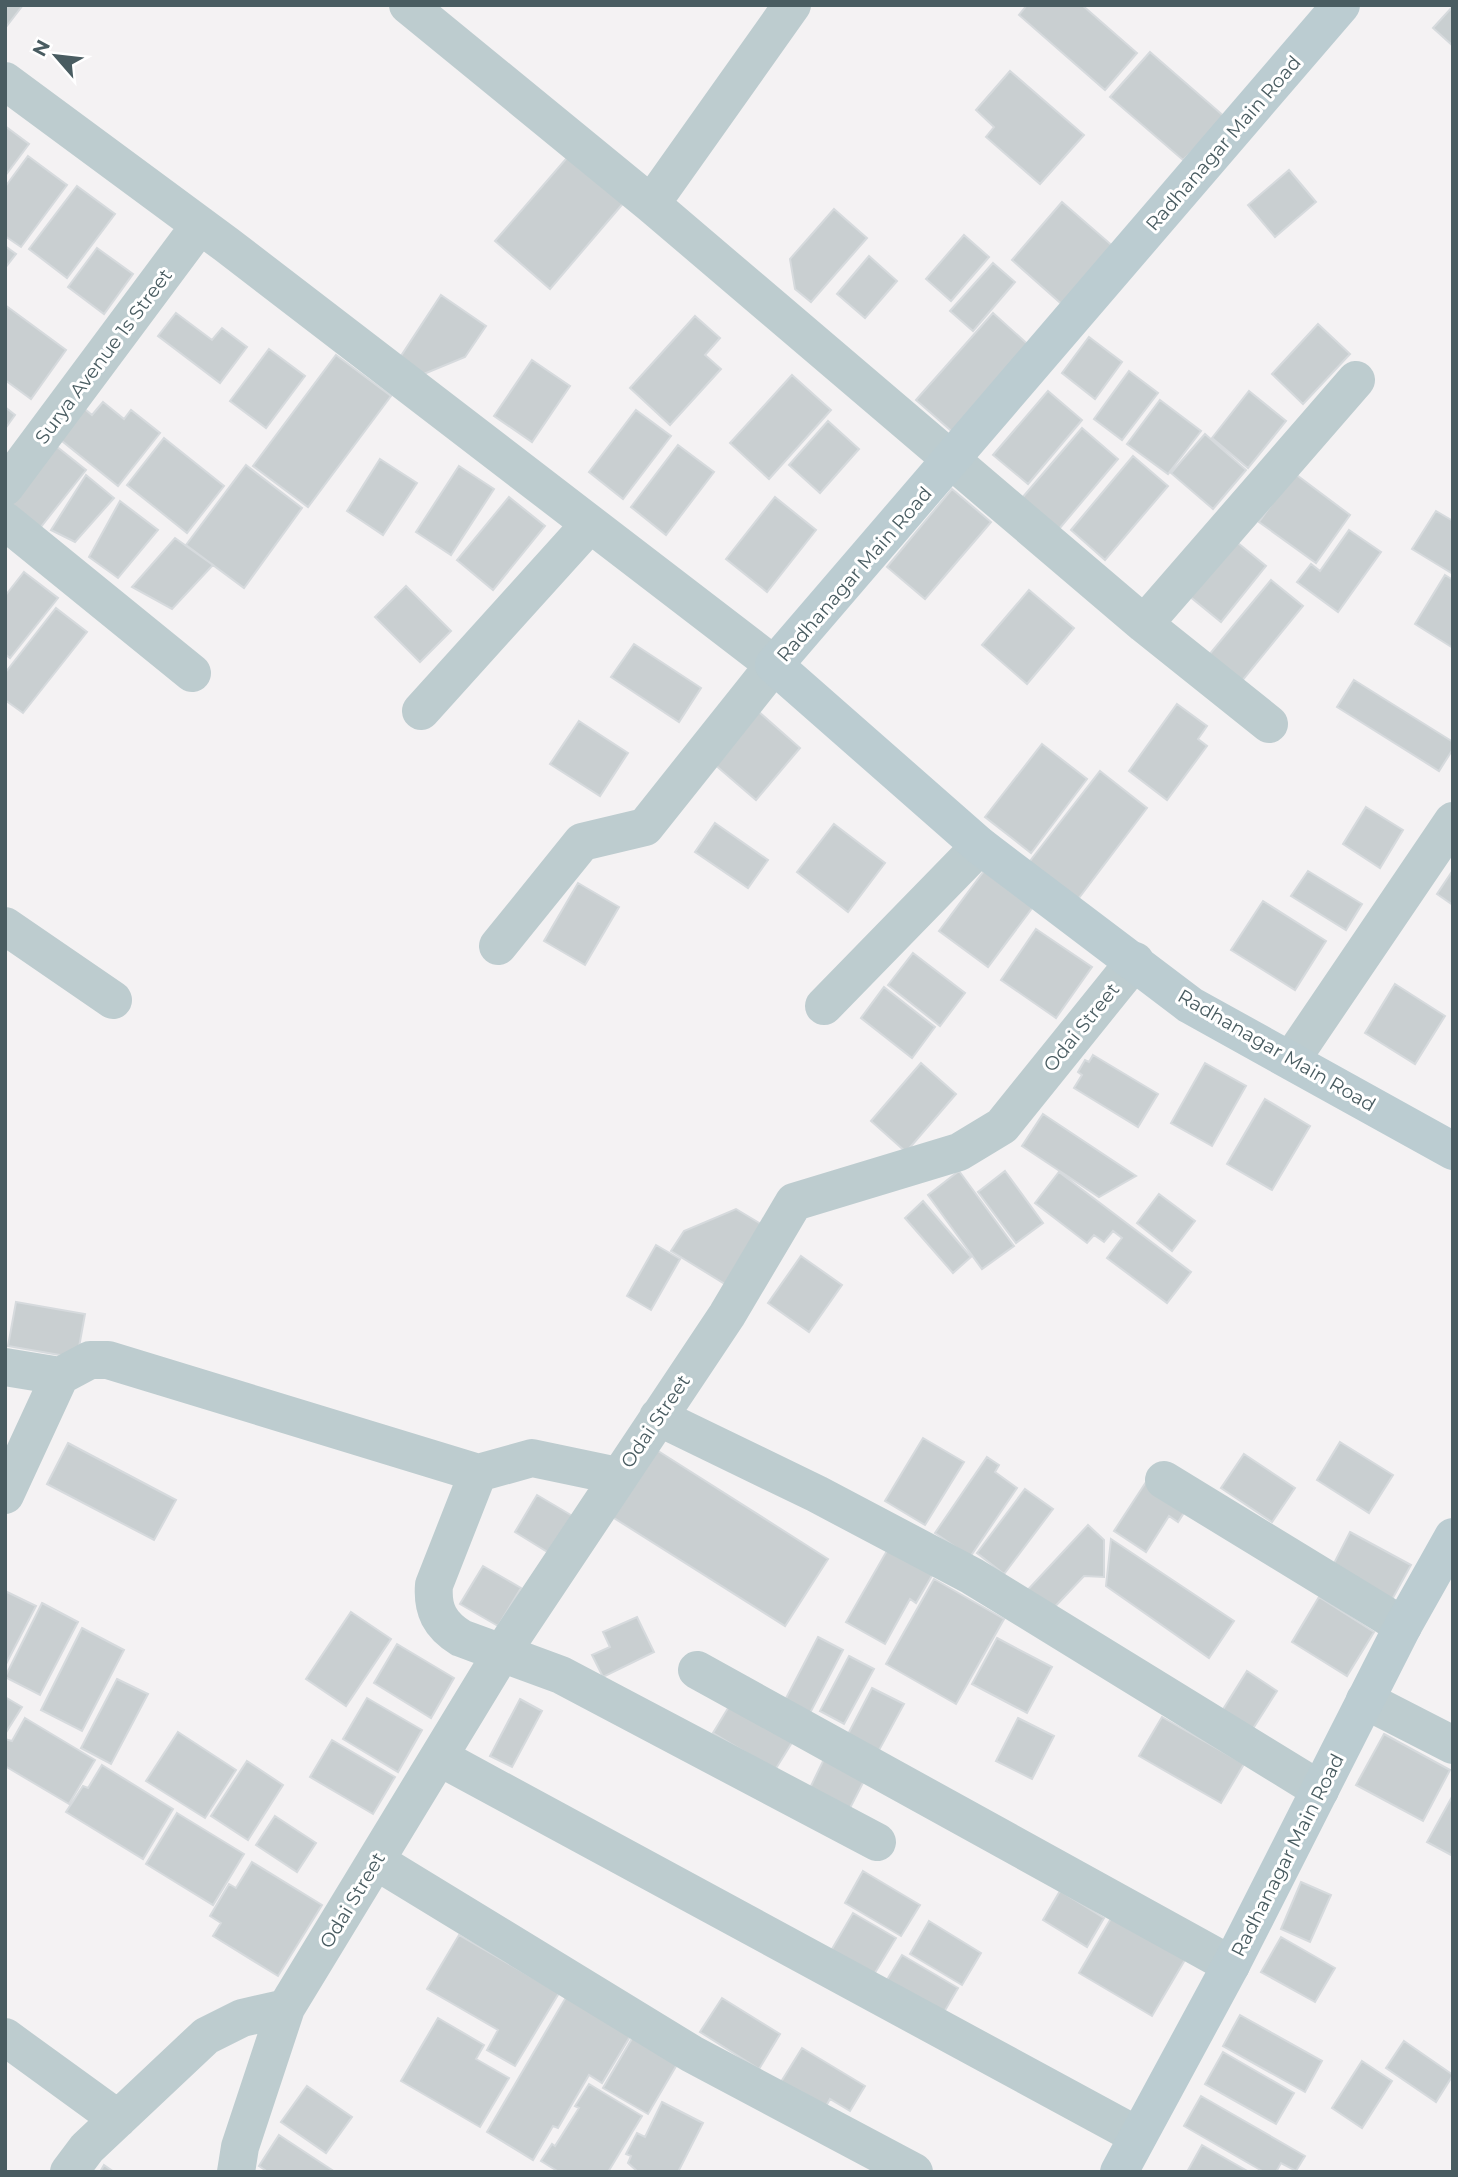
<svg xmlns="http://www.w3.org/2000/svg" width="1458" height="2177" font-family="Montserrat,sans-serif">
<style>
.building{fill:#c9cfd1;stroke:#d6dadd;stroke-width:2}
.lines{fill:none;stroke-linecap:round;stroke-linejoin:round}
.street{stroke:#bdcccf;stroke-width:38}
.secondary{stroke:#bbccd1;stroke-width:38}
.labels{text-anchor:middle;stroke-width:6;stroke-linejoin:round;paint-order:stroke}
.street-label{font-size:19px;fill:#495c61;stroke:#fff}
</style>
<rect width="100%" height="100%" fill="#f4f2f3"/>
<path class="building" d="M5,5h18l-17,22h-1z
M1027,5h55l55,48 -32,37 -86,-75z
M1453,6v40l-20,-18z
M1150,52l76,66 -43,42 -73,-63z
M1010,71l74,64 -44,49 -54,-47 8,-10 -18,-17z
M5,126l24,18 -24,32z
M572,152l54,48 -76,89 -55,-48z
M28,156l39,29 -46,62 -16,-11v-49z
M1289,170l27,32 -41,35 -27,-32z
M77,186l38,28 -48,64 -38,-29z
M1062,202l53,46 -50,59 -53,-47z
M834,209l33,29 -56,64 -16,-13 -5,-30z
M964,235l25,22 -38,44 -25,-22z
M5,246l11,8 -11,14z
M97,248l36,26 -29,40 -36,-27z
M869,256l28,25 -32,37 -28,-24z
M993,263l22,19 -42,49 -23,-20z
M441,295l45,31 -21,31 -51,21 -19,-13z
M5,305l61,45 -35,49 -26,-19z
M176,313l36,27 10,-12 25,19 -27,36 -62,-47z
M993,313l40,36 -77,86 -40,-35z
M695,316l25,22 -15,17 16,14 -51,56 -40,-37z
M1318,324l32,30 -47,50 -31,-30z
M1089,337l33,25 -27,37 -33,-26z
M269,349l36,27 -39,52 -36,-27z
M336,355l55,41 -83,111 -55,-41z
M532,360l38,26 -38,56 -38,-26z
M1129,371l29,22 -36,47 -28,-21z
M792,375l39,35 -62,69 -39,-36z
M1048,391l34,29 -54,64 -35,-29z
M1249,391l37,30 -38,47 -36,-30z
M1160,400l41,31 -33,43 -41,-30z
M103,402l21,17 7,-9 29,23 -42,53 -61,-49 24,-31 11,9z
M5,407l10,8 -10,14z
M636,410l35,26 -48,63 -34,-27z
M828,421l31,28 -39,44 -31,-28z
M1082,428l36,31 -59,70 -37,-31z
M1205,434l41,36 -33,39 -42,-36z
M164,438l60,48 -37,47 -60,-48z
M51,442l35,28 -46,58 -35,-28z
M678,445l36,27 -48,63 -35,-28z
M1133,456l35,30 -63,74 -34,-30z
M380,459l37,24 -34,52 -36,-24z
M246,465l56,43 -58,80 -58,-43z
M459,466l35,23 -43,66 -35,-23z
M1294,473l56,42 -34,48 -57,-41z
M86,475l28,23 -39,44 -24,-12z
M952,489l39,33 -66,77 -38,-32z
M509,497l36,29 -52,64 -36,-30z
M775,497l41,33 -49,62 -41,-33z
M120,501l38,29 -40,48 -29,-21z
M1436,511l17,10v53l-41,-25z
M1349,530l32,22 -43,60 -41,-30 14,-18 9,7z
M175,538l38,27 -41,44 -40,-22z
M1233,539l33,27 -45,56 -33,-27z
M24,572l34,26 -48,60 -5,-4v-58z
M1445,575l8,5v68l-38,-24z
M1271,580l32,26 -62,76 -33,-26z
M406,586l45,45 -31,31 -45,-45z
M1029,590l45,38 -47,56 -45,-39z
M56,608l31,24 -64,81 -18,-13v-27z
M634,644l67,44 -22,34 -68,-45z
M1354,680l99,62v7l-14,22 -102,-64z
M1177,704l30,22 -9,13 9,7 -40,54 -38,-29z
M759,712l41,36 -44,52 -42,-36z
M579,721l49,32 -28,43 -50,-32z
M1042,744l45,35 -56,74 -46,-36z
M1100,771l47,37 -75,99 -49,-37z
M1366,807l37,23 -23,38 -37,-24z
M715,823l53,37 -20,28 -53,-36z
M834,824l51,39 -37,49 -51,-40z
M1453,870v35l-16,-11z
M984,871l49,36 -45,60 -49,-36z
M1308,871l54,33 -16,26 -55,-34z
M578,883l41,24 -34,58 -41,-24z
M1263,901l63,40 -31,49 -64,-40z
M1036,929l56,38 -36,51 -55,-38z
M913,953l52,40 -25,33 -52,-41z
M1395,984l50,32 -30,48 -50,-31z
M884,987l51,40 -23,31 -51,-40z
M1093,1055l65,39 -20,33 -64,-39 8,-13 -4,-3 7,-12 4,2z
M921,1063l35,31 -50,58 -35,-31z
M1205,1063l41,23 -34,60 -41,-23z
M1265,1099l45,27 -38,64 -45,-26z
M1043,1114l93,62 -37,21 -77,-51z
M959,1171l55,75 -32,23 -54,-74z
M1005,1171l38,52 -27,20 -38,-51z
M1059,1172l132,100 -24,31 -60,-45 15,-20 -9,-7 -9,11 -10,-7 -7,8 -52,-40z
M1159,1194l36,27 -23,30 -35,-28z
M923,1201l48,56 -18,16 -48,-55z
M736,1209l25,15 -36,60 -54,-33 13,-20z
M656,1245l24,14 -29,51 -24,-14z
M801,1256l41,29 -33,47 -41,-29z
M16,1302l69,12 -8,44 -69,-12z
M923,1438l41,24 -39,63 -40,-24z
M1340,1442l53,33 -24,38 -52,-33z
M68,1443l108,57 -22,40 -107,-56z
M655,1449l173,110 -43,67 -179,-113z
M1244,1454l51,34 -23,34 -51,-34z
M987,1457l12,8 -4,7 22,16 -47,69 -35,-24z
M1146,1482l41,26 -9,14 -9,-6 -23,36 -32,-21z
M1025,1489l28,20 -49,65 -27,-21z
M537,1495l44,26 -22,38 -44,-27z
M1088,1525l16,15v37l-20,-1 -38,40 -23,-21z
M1350,1532l61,33 -22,40 -60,-32z
M1111,1539l123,82 -25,37 -103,-72z
M892,1542l45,25 -21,36 -6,-4 -25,45 -39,-22z
M483,1566l38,22 -23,38 -38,-22z
M934,1579l70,40 -48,85 -70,-40z
M5,1591l31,15 -31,60z
M1319,1597l55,35 -27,44 -55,-34z
M42,1603l36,19 -38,73 -35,-18z
M351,1612l40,27 -45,67 -40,-27z
M637,1617l17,35 -51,25 -11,-22 18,-8 -7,-15z
M82,1628l42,22 -42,81 -41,-21z
M818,1637l25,13 -34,65 -25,-13z
M997,1638l55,29 -25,46 -55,-29z
M397,1644l57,34 -23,40 -57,-35z
M849,1656l25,13 -30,55 -24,-13z
M1247,1671l30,20 -25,39 -30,-19z
M117,1679l31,15 -37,70 -30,-16z
M872,1688l32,16 -26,48 -31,-16z
M5,1697l17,10 -17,27z
M367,1698l55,32 -24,42 -55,-33z
M520,1699l22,12 -30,56 -22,-11z
M733,1700l63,36 -21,34 -62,-37z
M1162,1717l82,47 -23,39 -82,-47z
M25,1718l70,42 -26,44 -64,-38v-27l7,2z
M1018,1718l36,18 -22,43 -36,-18z
M178,1732l58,38 -31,48 -59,-37z
M1384,1734l66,36 -27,51 -67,-36z
M332,1740l63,37 -22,37 -63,-37z
M826,1755l41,20 -17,33 -40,-20z
M247,1761l36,24 -35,55 -37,-24z
M102,1765l71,44 -30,50 -77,-47 17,-26 5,2z
M1453,1795v61l-26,-14z
M177,1813l67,41 -31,51 -67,-41z
M275,1816l41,27 -19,29 -41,-27z
M252,1862l70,43 -44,71 -65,-40 8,-13 -11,-7 19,-32 7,4z
M863,1871l57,34 -19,31 -56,-33z
M1301,1882l30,13 -21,47 -29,-13z
M1060,1891l44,27 -17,29 -44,-27z
M853,1913l43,25 -26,43 -42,-25z
M1113,1915l73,43 -34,58 -73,-43z
M929,1921l52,32 -19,32 -52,-31z
M459,1935l100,58 -44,73 -28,-16 11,-20 -71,-41z
M1281,1937l54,31 -20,34 -54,-30z
M902,1955l56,33 -22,38 -57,-33z
M572,1987l65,38 -35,58 -13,-8 -31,53 -5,-2 -20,34 -46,-28z
M722,1998l58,36 -21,35 -59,-37z
M1240,2015l82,46 -17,31 -82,-46z
M438,2018l46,27 -8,14 33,19 -29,49 -79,-46z
M637,2030l45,26 -34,58 -45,-26z
M1404,2041l49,34 -17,27 -50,-34z
M802,2048l63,38 -15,25 -20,-12 -10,18 -44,-27z
M1223,2052l71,41 -18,31 -71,-40z
M1362,2061l30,20 -30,47 -30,-20z
M589,2084l53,32 -34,56h-49l-18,-11 11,-17 3,2 24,-38 -4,-2z
M307,2086l45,31 -26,36 -45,-31z
M1201,2096l104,60 -9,15 -15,-8 -5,9h-12l-80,-46z
M662,2102l41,21 -25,49h-40l-10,-9 3,-7 -5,-2 11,-21 8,4z
M279,2135l56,37h-67l-9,-6z
M1202,2145l47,27h-62z
M104,2165l10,7h-14z"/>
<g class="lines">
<path class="street" d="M408,5l243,199 493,420 125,100
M5,81l222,164 547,420 -129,162 -63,15 -84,104
M651,204l141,-199
M5,487l195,-262
M5,521l187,152
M1144,624l212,-244
M421,711l169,-187
M5,926l108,74
M824,1006l156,-160
M1291,1060l162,-239
M5,1367l55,9 -55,119
M60,1376l30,-16h18l370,113 54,-15 86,18
M658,1417l159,77 155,82 348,214
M478,1473l-44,112c-2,25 6,40 27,53l100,37 316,167
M1164,1480l239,146
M697,1670l534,295
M1365,1700l88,45
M439,1757l699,379
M376,1861l316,193 222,118
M5,2037l113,82
M69,2172l18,-24 119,-112 36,-18 44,-10
M236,2172l4,-25 46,-139 217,-357 224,-336 67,-113 165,-50 43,-26 133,-165"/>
<path class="secondary" d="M1341,5l-567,660 206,181 210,159 263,146
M1119,2172l112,-207 172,-339 50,-89"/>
</g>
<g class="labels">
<g class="street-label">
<text transform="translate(1223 143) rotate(-49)" y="7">Radhanagar Main Road</text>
<text transform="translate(103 356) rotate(-53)" y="7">Surya Avenue 1s Street</text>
<text transform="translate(854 574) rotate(-49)" y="7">Radhanagar Main Road</text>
<text transform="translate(1081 1027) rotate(-51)" y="7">Odai Street</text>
<text transform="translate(1277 1050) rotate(30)" y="7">Radhanagar Main Road</text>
<text transform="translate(655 1421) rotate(-56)" y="7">Odai Street</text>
<text transform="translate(1287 1855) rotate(-63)" y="7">Radhanagar Main Road</text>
<text transform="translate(352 1900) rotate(-59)" y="7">Odai Street</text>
</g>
</g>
<rect width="1458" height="2177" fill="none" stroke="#495c61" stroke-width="14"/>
<g transform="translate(56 56) rotate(298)" stroke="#ffffff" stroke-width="5" paint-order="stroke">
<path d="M0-5L12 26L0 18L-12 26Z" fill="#495c61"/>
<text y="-10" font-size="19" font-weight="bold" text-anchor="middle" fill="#495c61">N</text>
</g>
</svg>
